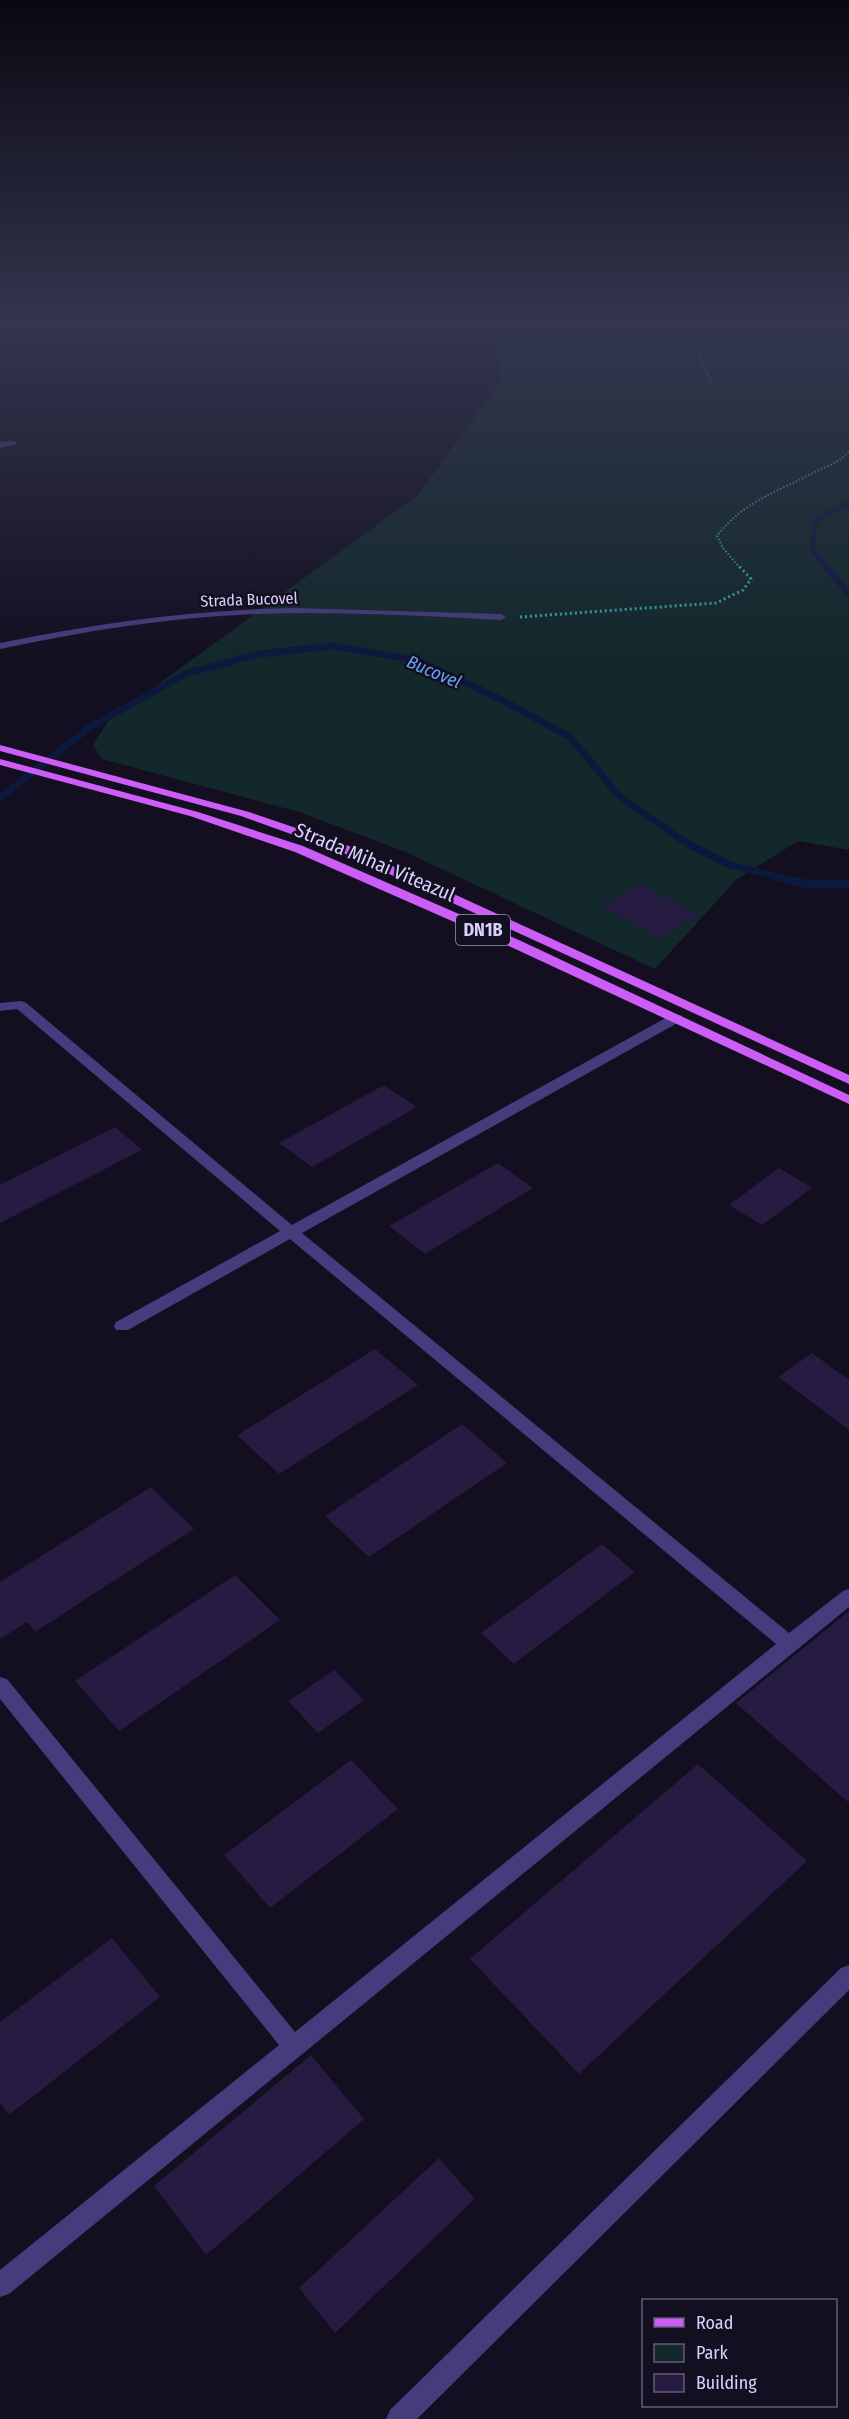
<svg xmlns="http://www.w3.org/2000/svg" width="849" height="2419" font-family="'Fira Sans Condensed',sans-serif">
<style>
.green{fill:#12282a}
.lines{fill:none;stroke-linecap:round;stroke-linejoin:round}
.stream-far2{stroke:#0c193c;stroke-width:5}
.stream-far1{stroke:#0c193c;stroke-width:7}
.stream{stroke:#0c193c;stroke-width:8}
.building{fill:#261b40}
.path-far1{stroke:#34a8ac;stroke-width:2;stroke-dasharray:1.5 2;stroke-linecap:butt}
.path{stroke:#34a8ac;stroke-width:3;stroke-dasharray:2 3;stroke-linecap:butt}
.minor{fill:#453c7d;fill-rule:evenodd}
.primary{fill:#cc5df7;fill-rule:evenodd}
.labels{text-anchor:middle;stroke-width:5;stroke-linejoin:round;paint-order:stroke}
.far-street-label{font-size:16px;fill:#d9d0fd;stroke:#130e20}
.far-water-label{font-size:18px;font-style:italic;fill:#64a4f7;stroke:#130e20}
.shield{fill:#130e20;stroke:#9e96bb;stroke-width:1.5}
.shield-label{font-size:18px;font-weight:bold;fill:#d9d0fd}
.street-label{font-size:20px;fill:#d9d0fd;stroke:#130e20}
</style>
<rect width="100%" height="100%" fill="#130e20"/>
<path class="green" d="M493,324h356v526l-51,-9 -61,38 -82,90 -252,-118 -104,-39 -197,-53 -9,-14 16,-25 309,-225 84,-115z"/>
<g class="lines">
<path class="stream-far2" d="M827,568l-14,-18 2,-29 34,-18"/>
<path class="stream-far1" d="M826,566l23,28
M0,798l90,-71 97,-54 72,-19 74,-8 83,14 80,37 74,40 49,59 69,48 42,21 50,12"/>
<path class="stream" d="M774,876l33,8h42"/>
</g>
<path class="building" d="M642,884l57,32 -41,22 -57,-32z
M384,1085l33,22 -105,60 -33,-24z
M115,1127l27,23 -142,73v-38z
M498,1163l35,25 -108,66 -36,-28z
M779,1168l33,20 -50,37 -33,-20z
M375,1349l43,36 -139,89 -42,-39z
M812,1353l37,27v50l-71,-53z
M462,1424l45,39 -138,94 -44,-41z
M151,1487l43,42 -159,103 -8,-10 -27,17v-57z
M602,1544l33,28 -121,92 -33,-31z
M235,1575l45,45 -161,111 -44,-50z
M849,1611v192l-113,-100z
M334,1670l30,30 -46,33 -30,-32z
M351,1760l47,49 -128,99 -46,-53z
M698,1764l109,97 -228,213 -109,-115z
M112,1938l48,59 -151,118 -9,-13v-80z
M311,2055l53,64 -158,136 -52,-69z
M439,2158l36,41 -140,134 -36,-45z"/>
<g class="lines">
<path class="path-far1" d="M664,324l29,16 19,44
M740,568l-17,-20 -6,-12c25,-34 64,-46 100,-65 11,-5 23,-10 32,-19"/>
<path class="path" d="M520,617l196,-14 27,-13 8,-11 -12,-13"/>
<path class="minor" d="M0,442l14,-1 4,3 -18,4z
M293,608l208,6 5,3 -5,3c-81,-4 -162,-9 -243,-6 -87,3 -173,17 -258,35v-6c97,-20 194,-33 293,-35z
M20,1001l5,1 267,223 379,-210h10l2,3 -2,3 -379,212 487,400 54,-42 6,-2v18l-840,687 -9,3v-27l279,-225 -279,-346v-22l7,2 288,353 481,-388 -486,-405 -162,91h-12l-2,-4 2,-4 164,-91 -263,-222 -17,2v-8z
M849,1965v25l-432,429h-31l4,-9 451,-442z"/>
<path class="primary" d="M0,745l249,67 100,34 500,229v9l-508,-232 -100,-36 -241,-65z
M0,759l198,53 105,34 218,95 328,154v9l-338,-157 -216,-95 -105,-36 -190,-51z"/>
</g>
<linearGradient id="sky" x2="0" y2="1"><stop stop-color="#0a0812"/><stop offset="0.49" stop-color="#33364e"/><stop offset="1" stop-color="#33364e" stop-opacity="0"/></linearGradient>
<rect width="849" height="663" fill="url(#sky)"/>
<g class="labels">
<g class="far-street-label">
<text transform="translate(249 599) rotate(-2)" y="6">Strada Bucovel</text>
</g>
<g class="far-water-label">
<text transform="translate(434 672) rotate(23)" y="6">Bucovel</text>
</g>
<rect class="shield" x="456" y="915" width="54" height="30" rx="4.5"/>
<g class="shield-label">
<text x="483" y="936">DN1B</text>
</g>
<g class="street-label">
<text transform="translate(375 862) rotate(23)" y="7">Strada Mihai Viteazul</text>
</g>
</g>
<rect x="642" y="2299" width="195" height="108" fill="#130e20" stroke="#625c78" stroke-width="1.5"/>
<rect x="654" y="2318" width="30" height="9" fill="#cc5df7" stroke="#625c78" stroke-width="1.5"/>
<text x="696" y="2329" font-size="18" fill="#d9d0fd">Road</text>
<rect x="654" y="2344" width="30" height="18" fill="#12282a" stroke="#625c78" stroke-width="1.5"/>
<text x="696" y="2359" font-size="18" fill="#d9d0fd">Park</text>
<rect x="654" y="2374" width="30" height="18" fill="#261b40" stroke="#625c78" stroke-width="1.5"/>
<text x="696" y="2389" font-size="18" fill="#d9d0fd">Building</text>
</svg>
